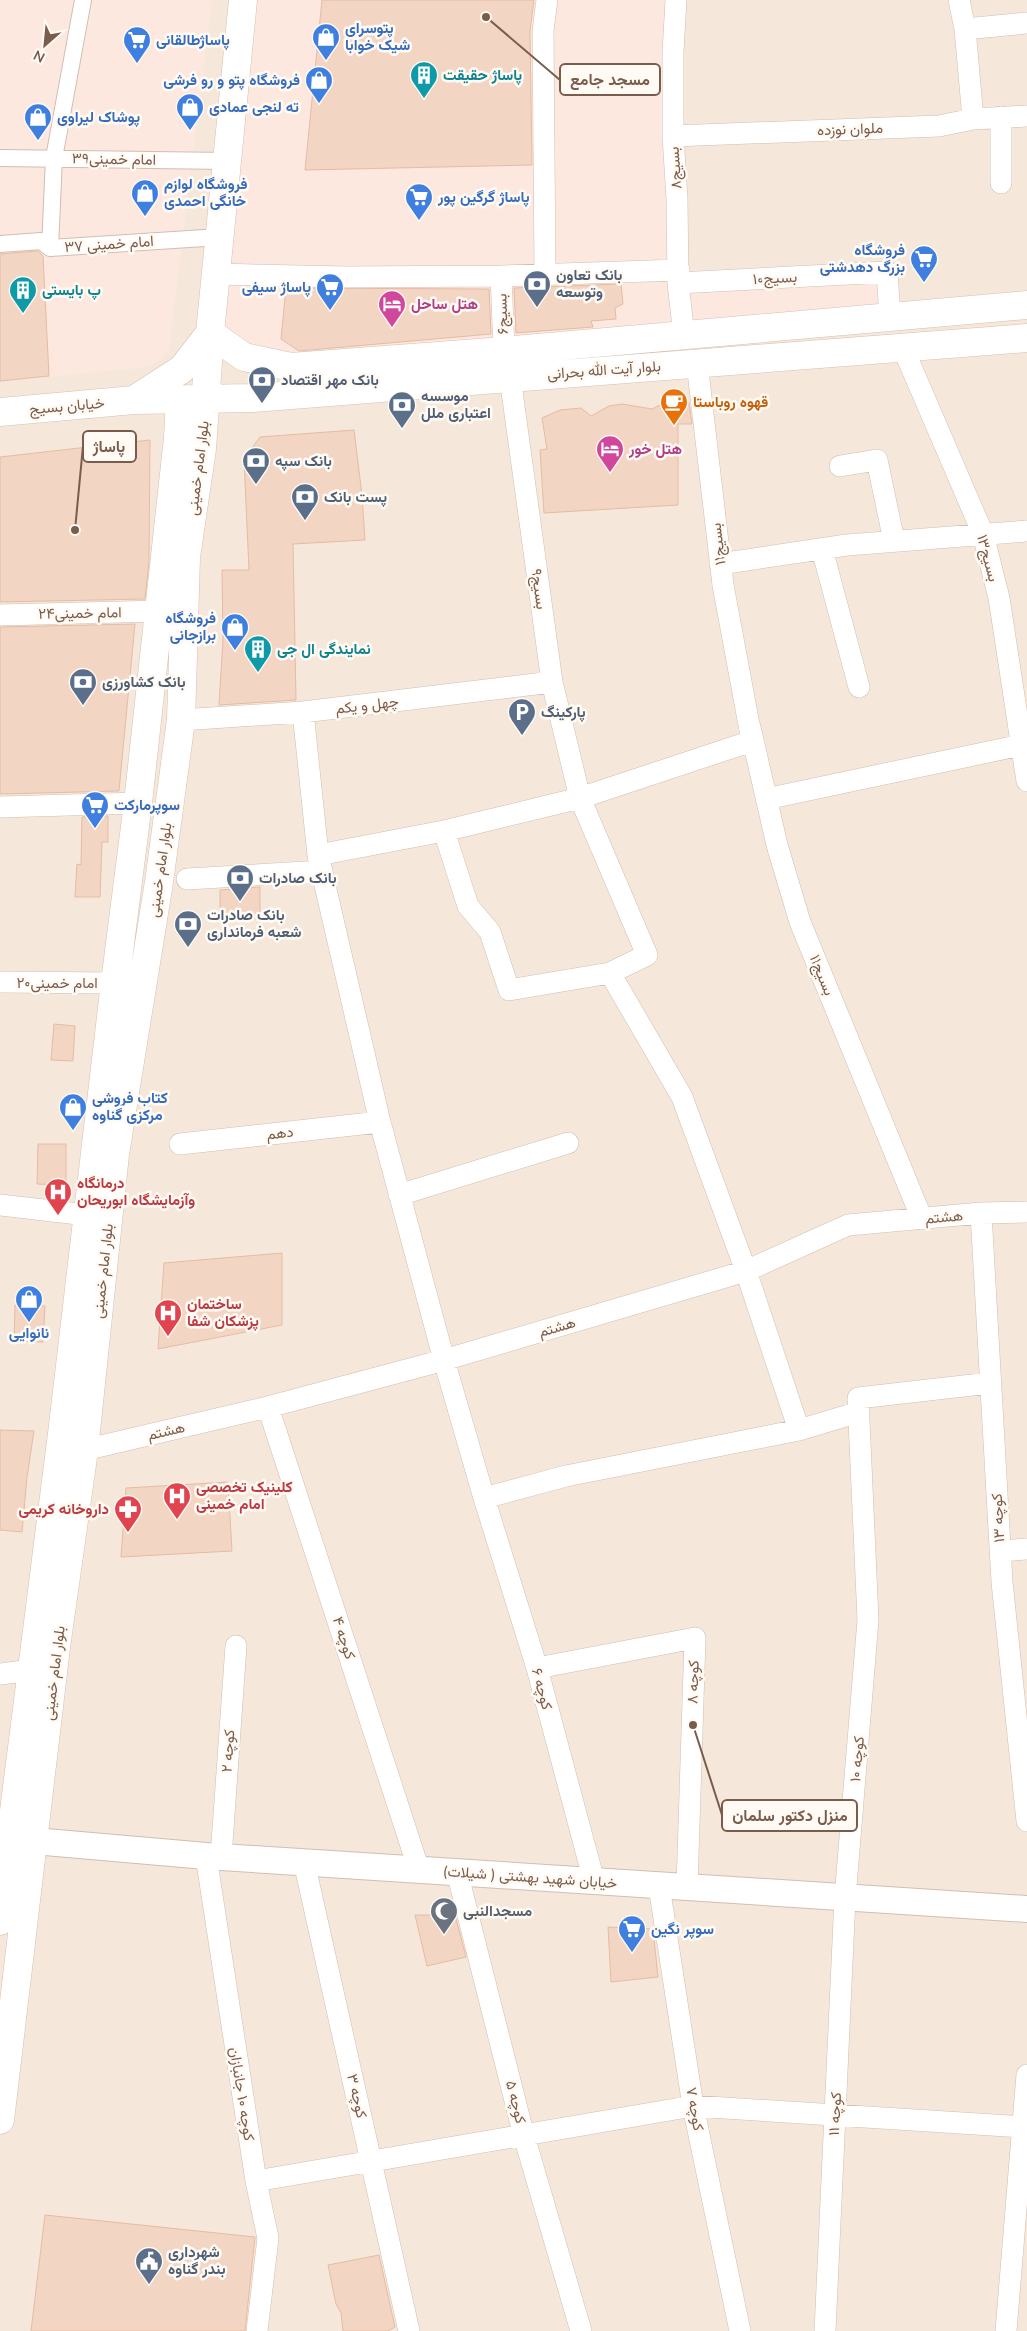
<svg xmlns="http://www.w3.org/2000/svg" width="1027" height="2331" font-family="'Nunito Sans',Vazirmatn,sans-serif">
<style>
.residential{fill:#f5e8da}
.commercial{fill:#fde8e0}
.building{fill:#f3d5c3;stroke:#e6bba3}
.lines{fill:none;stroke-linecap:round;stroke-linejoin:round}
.pedestrian-casing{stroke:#d1beb0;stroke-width:18}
.minor-casing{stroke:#d1beb0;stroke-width:22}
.tertiary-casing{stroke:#d1beb0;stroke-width:28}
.secondary-casing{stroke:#d6c0b0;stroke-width:29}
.pedestrian{stroke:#fff;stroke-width:16}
.minor{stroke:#fff;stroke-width:21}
.tertiary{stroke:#fff;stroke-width:26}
.secondary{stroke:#fff;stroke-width:28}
.labels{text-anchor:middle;stroke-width:5;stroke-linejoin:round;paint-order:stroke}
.shop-label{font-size:15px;font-weight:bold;fill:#366cbe;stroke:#fffaf3;text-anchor:start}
.culture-label{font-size:15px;font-weight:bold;fill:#0d838f;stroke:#fffaf3;text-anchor:start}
.street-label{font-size:15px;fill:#7a5c4d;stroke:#fffaf3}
.service-label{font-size:15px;font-weight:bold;fill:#4e5e75;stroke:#fffaf3;text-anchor:start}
.hotel-label{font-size:15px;font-weight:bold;fill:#b23c85;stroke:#fffaf3;text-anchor:start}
.food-label{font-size:15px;font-weight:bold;fill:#c56008;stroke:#fffaf3;text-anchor:start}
.health-label{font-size:15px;font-weight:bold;fill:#be3a42;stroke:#fffaf3;text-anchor:start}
.worship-label{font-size:15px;font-weight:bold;fill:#5b616d;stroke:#fffaf3;text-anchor:start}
.leader{fill:none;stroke:#7a5c4d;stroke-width:2}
.callout-dot{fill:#7a5c4d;stroke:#fffaf3;stroke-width:2}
.callout{fill:#fffaf3;stroke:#7a5c4d;stroke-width:2}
.callout-label{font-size:16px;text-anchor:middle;font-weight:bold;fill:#7a5c4d}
</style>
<rect width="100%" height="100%" fill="#fdf6ec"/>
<path class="residential" d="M0,0h1027v2331h-1027z"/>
<path class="commercial" d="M0,0h212l-43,348 -9,12 -12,7 -148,14z
M242,0h438l-7,270 214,2 3,45 -599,50 -81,-34z"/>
<path class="building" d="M322,0h212l-4,31 2,134 -227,5z
M38,251l5,5 6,120 -49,5v-127z
M621,284l2,20 -8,4 1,11 -25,2 2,6 -77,6 -2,-45z
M286,288l203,1 2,45 -192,17 -18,-12z
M678,401l11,2 3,21h-14v81l-134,8 -4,-63 7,-1 -5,-31 18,-8 21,-2 10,8 18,-10 13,-2 30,5 14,-7z
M354,430l8,65 3,45 -72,4 3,156 -77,5 4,-65 -1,-70h27l-5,-111 16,-22z
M150,440l-1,121 -4,38 -145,3v-145z
M135,624l-16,167 -119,3v-167z
M108,816v26h-6l-2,55h-25l2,-33 4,1 1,-48z
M260,887v32l-40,-2v-27z
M54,1024l21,2 -2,35 -22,-1z
M38,1144h28v41l-29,-1z
M282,1253v72l-124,24 6,-86z
M15,1305l30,1 -2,36 -29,-1z
M0,1430l34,1 -7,46 -5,55 -22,-2z
M228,1482l4,69 -111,6 5,-69z
M415,1915h40l11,42 -39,9z
M608,1927l45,2 5,48 -47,5z
M45,2215l210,22 -10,94h-214z
M379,2255l16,72 -7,4h-45l-2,-18 -5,-9 -8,-39z"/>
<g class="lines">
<g class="pedestrian-casing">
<path id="pedestrian" d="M0,158l228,3
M0,244l41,-3 9,7 170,-11
M50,248l4,-90 29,-158"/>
</g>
<g class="minor-casing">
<path id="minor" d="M676,0l-3,52v84l4,63 1,84 6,53
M959,0l6,29 8,90
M965,29l62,-6
M673,136l266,-10 34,-7 54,-3
M1001,183v-66
M545,273l-2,-242 4,-31
M216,274l129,3 156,-1 178,-6
M501,276l3,75
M678,283l209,-11 3,45
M903,348l80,186 16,64 28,183
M840,466l37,-6 17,81
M822,549l37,138
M720,564l127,-19 180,-14
M0,615l160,-4
M303,712l15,143 62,267 64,238 40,138 53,170 57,213
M181,720l122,-8 249,-30
M750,727l27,118 23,77 122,297
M766,799l255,-54
M0,807l138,-4
M444,831l24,75 22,26 19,58 101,-17 37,-18 -67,-157 -28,-116 -42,-305
M318,855l126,-24 136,-33 172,-57 -29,-156 -26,-222
M187,879l135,-8
M610,973l72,124 64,174 53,159
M0,982l115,1
M180,1144l200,-22
M399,1195l169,-52
M0,1205l87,10
M981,1213l21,369 25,239
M268,1407l151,463
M84,1450l184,-43 176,-47 302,-89 102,-46 133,-12 46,-1
M484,1498l82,-22 233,-46 60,-18
M1000,1551l27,-2
M537,1668l158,-30 -8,249
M0,1674l31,-4
M206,1856l50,325 12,57 -11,93
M221,1857l15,-211
M304,1862l105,469
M457,1872l67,264 57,195
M659,1886l34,220 47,225
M256,2181l437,-75 331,21
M825,2331l20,-433 23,-278 -10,-222 132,-15
M1006,2331l21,-256"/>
</g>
<g class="tertiary-casing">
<path id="tertiary" d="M34,1841l172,15 821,53"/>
</g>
<g class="secondary-casing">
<path id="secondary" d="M210,333l34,24 47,10 213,-16 523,-46
M134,400l48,-31 28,-36
M0,412l134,-12 119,-2 774,-60
M0,1921l62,-487 53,-451 23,-180 40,-365 2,-39
M0,2120l56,-473 28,-197 31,-296 44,-272 22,-162 5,-163 16,-108 8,-116 33,-333"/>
</g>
<use href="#pedestrian" class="pedestrian"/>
<use href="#minor" class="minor"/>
<use href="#tertiary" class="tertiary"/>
<use href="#secondary" class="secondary"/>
</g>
<defs>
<g id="shop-pin" transform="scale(1.4375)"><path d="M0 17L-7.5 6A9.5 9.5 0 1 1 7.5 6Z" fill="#3f7fe0" stroke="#fffaf3"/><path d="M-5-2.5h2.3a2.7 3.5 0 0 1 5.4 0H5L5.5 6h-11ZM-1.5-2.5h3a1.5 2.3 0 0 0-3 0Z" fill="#fff"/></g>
<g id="supermarket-pin" transform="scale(1.4375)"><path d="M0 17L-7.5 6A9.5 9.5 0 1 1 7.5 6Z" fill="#3f7fe0" stroke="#fffaf3"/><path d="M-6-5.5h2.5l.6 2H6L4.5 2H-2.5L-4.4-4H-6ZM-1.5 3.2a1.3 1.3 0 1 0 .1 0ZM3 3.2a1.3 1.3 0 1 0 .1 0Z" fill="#fff"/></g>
<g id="building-pin" transform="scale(1.4375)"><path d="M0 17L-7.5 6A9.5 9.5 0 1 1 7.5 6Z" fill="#0f9aa8" stroke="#fffaf3"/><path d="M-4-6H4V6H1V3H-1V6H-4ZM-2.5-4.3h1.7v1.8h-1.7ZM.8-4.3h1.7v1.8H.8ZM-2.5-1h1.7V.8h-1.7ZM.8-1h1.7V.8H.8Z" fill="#fff"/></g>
<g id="bank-pin" transform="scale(1.4375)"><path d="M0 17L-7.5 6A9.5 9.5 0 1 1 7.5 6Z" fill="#5c6f8a" stroke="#fffaf3"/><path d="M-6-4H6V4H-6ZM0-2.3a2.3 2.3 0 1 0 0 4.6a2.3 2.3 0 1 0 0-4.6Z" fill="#fff"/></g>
<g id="hotel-pin" transform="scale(1.4375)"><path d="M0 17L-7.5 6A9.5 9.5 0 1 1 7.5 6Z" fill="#d1479c" stroke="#fffaf3"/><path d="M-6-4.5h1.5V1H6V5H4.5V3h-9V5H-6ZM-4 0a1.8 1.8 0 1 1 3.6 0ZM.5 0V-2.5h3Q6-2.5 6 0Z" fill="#fff"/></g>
<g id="cafe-pin" transform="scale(1.4375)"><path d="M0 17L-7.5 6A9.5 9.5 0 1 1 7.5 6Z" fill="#e8710a" stroke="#fffaf3"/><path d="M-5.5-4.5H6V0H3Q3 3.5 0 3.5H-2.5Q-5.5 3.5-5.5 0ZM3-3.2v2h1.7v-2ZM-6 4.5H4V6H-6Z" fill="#fff"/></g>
<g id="parking-pin" transform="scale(1.4375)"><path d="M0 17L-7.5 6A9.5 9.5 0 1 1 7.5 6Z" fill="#5c6f8a" stroke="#fffaf3"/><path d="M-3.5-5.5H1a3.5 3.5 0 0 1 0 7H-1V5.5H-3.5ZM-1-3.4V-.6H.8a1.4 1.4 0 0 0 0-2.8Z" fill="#fff"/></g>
<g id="hospital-pin" transform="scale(1.4375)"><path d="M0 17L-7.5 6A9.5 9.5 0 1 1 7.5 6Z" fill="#e0444e" stroke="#fffaf3"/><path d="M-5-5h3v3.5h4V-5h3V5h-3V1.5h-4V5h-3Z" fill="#fff"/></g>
<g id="pharmacy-pin" transform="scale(1.4375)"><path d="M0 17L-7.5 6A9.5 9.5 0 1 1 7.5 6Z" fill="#e0444e" stroke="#fffaf3"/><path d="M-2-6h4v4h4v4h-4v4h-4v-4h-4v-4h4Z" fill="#fff"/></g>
<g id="mosque-pin" transform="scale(1.4375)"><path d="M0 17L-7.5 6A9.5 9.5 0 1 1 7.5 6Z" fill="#6b7280" stroke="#fffaf3"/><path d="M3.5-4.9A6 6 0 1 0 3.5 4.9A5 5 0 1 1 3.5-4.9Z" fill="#fff"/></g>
<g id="civic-pin" transform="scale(1.4375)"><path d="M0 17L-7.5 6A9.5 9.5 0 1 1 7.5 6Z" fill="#5c6f8a" stroke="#fffaf3"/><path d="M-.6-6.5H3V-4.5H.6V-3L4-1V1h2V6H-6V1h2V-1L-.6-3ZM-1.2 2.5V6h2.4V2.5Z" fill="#fff"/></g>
</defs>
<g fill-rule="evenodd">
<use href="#shop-pin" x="326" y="37"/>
<use href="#supermarket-pin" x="137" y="40"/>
<use href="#building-pin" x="424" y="75"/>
<use href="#shop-pin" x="319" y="80"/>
<use href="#shop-pin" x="190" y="107"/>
<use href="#shop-pin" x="38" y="117"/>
<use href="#shop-pin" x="145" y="193"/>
<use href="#supermarket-pin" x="419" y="197"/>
<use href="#supermarket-pin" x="924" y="259"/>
<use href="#bank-pin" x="537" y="284"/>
<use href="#supermarket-pin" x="330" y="287"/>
<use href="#building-pin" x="23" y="290"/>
<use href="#hotel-pin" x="392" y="304"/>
<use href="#bank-pin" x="262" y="380"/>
<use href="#cafe-pin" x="674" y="402"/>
<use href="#bank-pin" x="402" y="405"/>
<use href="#hotel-pin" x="610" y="449"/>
<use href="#bank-pin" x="256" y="461"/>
<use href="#bank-pin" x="305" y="497"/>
<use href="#shop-pin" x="235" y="627"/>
<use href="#building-pin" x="258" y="649"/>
<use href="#bank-pin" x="83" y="682"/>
<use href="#parking-pin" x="522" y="712"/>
<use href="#supermarket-pin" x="95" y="805"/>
<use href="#bank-pin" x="240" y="878"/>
<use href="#bank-pin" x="188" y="924"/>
<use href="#shop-pin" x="73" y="1107"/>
<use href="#hospital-pin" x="58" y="1192"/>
<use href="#shop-pin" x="29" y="1299"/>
<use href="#hospital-pin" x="168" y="1313"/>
<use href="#hospital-pin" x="177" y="1496"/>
<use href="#pharmacy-pin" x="128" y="1509"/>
<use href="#mosque-pin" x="444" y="1911"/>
<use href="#supermarket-pin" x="632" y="1929"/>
<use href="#civic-pin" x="149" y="2261"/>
</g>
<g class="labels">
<g class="shop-label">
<text x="345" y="33">پتوسرای<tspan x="345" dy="17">شیک خوابا</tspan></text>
<text x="156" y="45">پاساژطالقانی</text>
<text x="300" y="85" text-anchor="end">فروشگاه پتو و رو فرشی</text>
<text x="209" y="112">ته لنجی عمادی</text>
<text x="57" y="122">پوشاک لیراوی</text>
<text x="164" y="189">فروشگاه لوازم<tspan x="164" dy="17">خانگی احمدی</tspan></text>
<text x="438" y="202">پاساژ گرگین پور</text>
<text x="905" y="255" text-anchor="end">فروشگاه<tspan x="905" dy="17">بزرگ دهدشتی</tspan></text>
<text x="311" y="292" text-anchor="end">پاساژ سیفی</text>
<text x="216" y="623" text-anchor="end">فروشگاه<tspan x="216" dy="17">برازجانی</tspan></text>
<text x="114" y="810">سوپرمارکت</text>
<text x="92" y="1103">کتاب فروشى<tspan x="92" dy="17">مرکزى گناوه</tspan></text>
<text x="29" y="1338" text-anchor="middle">نانوایی</text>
<text x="651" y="1934">سوپر نگین</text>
</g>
<g class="culture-label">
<text x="443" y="80">پاساژ حقیقت</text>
<text x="42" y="295">پ بایستی</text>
<text x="277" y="654">نمایندگی ال جی</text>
</g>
<g class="street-label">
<text transform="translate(850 129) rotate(-2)" y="5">ملوان نوزده</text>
<text transform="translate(114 159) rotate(1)" y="5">امام خمینی۳۹</text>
<text transform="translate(675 168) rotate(-94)" y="5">بسیج۸</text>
<text transform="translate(109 244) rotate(-4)" y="5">امام خمینی ۳۷</text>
<text transform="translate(775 278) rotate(-3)" y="5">بسیج۱۰</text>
<text transform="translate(502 314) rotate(-92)" y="5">بسیج۶</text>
<text transform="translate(604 370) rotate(-4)" y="5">بلوار آیت الله بحرانی</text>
<text transform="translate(67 406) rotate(-5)" y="5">خیابان بسیج</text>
<text transform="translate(198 468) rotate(-83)" y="5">بلوار امام خمینی</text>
<text transform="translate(718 544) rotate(-97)" y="5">بسیج۱۱</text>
<text transform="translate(988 558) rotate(75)" y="5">بسیج۱۳</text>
<text transform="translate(539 589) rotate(82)" y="5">بسیج۹</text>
<text transform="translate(80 613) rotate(-1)" y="5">امام خمینی۲۴</text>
<text transform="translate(367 705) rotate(-7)" y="5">چهل و یکم</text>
<text transform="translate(160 870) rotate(-82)" y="5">بلوار امام خمینی</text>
<text transform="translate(822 975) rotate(68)" y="5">بسیج۱۱</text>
<text x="57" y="988">امام خمینی۲۰</text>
<text transform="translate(280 1133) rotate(-6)" y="5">دهم</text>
<text transform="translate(944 1217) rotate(-5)" y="5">هشتم</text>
<text transform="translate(103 1271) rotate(-84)" y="5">بلوار امام خمینی</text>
<text transform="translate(557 1327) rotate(-16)" y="5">هشتم</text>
<text transform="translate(166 1431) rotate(-13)" y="5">هشتم</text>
<text transform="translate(998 1518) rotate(-93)" y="5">کوچه ۱۳</text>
<text transform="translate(344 1638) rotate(72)" y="5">کوچه ۴</text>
<text transform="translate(54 1673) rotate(-83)" y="5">بلوار امام خمینی</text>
<text transform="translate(693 1682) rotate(-88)" y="5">کوچه ۸</text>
<text transform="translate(542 1689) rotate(75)" y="5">کوچه ۶</text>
<text transform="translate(228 1751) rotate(-86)" y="5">کوچه ۲</text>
<text transform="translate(857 1759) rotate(-85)" y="5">کوچه ۱۰</text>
<text transform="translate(530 1877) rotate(4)" y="5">خیابان شهید بهشتی ( شیلات)</text>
<text transform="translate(242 2094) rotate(81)" y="5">کوچه ۱۰ جانبازان</text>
<text transform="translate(357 2096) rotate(77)" y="5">کوچه ۳</text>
<text transform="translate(516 2102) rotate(76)" y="5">کوچه ۵</text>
<text transform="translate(695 2109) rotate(80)" y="5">کوچه ۷</text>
<text transform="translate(835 2114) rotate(-87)" y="5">کوچه ۱۱</text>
</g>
<g class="service-label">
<text x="556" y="280">بانک تعاون<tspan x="556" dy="17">وتوسعه</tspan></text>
<text x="281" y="385">بانک مهر اقتصاد</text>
<text x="421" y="401">موسسه<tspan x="421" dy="17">اعتباری ملل</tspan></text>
<text x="275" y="466">بانک سپه</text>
<text x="324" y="502">پست بانک</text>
<text x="102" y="687">بانک کشاورزی</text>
<text x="541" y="717">پارکینگ</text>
<text x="259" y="883">بانک صادرات</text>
<text x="207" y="920">بانک صادرات<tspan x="207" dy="17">شعبه فرمانداری</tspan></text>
<text x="168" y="2257">شهرداری<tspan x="168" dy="17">بندر گناوه</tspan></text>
</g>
<g class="hotel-label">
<text x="411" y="309">هتل ساحل</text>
<text x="629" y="454">هتل خور</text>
</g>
<g class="food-label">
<text x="693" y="407">قهوه روباستا</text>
</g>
<g class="health-label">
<text x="77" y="1188">درمانگاه<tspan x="77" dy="17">وآزمایشگاه ابوریحان</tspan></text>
<text x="187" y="1309">ساختمان<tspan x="187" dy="17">پزشکان شفا</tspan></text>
<text x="196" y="1492">کلینیک تخصصی<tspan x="196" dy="17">امام خمینی</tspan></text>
<text x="109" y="1514" text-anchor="end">داروخانه کریمی</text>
</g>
<g class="worship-label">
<text x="463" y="1916">مسجدالنبی</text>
</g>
</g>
<path class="leader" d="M486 17L560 80M75 530L83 446M693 1725L722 1815"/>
<g class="callout-dot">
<circle cx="486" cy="17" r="5"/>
<circle cx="75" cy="530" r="5"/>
<circle cx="693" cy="1725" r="5"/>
</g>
<g class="callout">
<rect x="560" y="64" width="100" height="31" rx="5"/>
<rect x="83" y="431" width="53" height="31" rx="5"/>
<rect x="722" y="1800" width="135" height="31" rx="5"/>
</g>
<g class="callout-label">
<text x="610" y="85">مسجد جامع</text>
<text x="109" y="452">پاساژ</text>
<text x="790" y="1821">منزل دکتور سلمان</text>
</g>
<g transform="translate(45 45) rotate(207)" stroke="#fffaf3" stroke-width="4" paint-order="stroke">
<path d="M0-4L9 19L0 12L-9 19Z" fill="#7a5c4d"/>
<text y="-8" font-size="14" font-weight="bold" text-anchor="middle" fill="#7a5c4d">N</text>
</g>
</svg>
